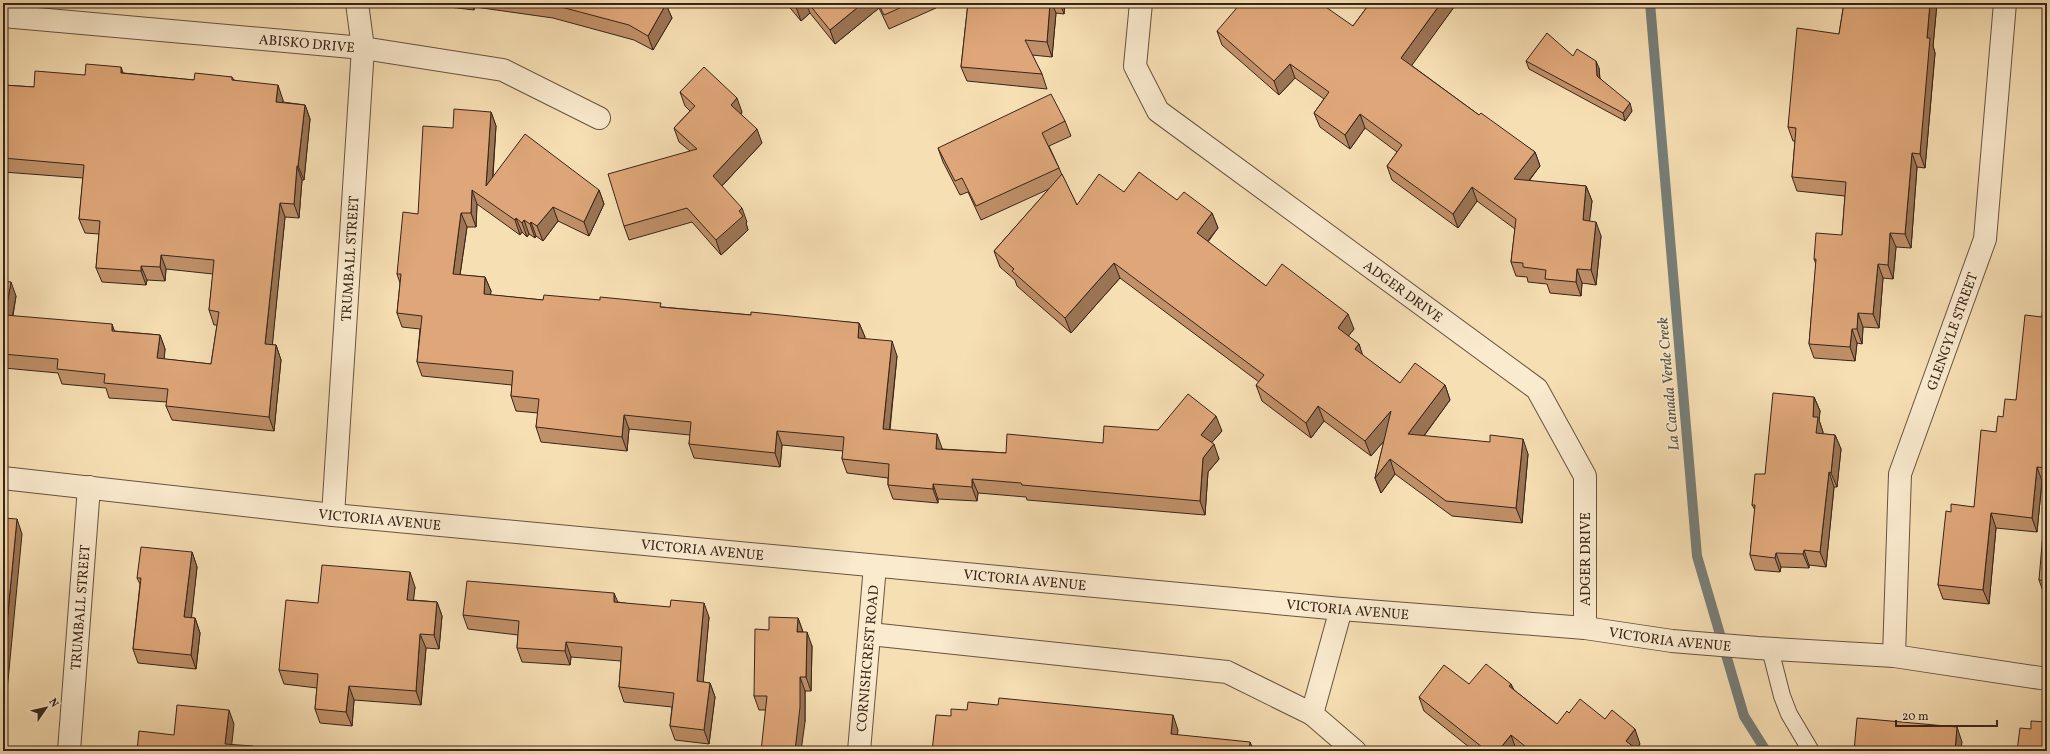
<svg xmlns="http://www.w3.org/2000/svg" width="2050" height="754" font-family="Vollkorn,serif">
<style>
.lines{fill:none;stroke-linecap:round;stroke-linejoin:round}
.stream{stroke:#777e78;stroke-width:10}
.service-casing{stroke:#675340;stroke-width:18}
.minor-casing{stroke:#675340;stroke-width:24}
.tertiary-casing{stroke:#675340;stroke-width:24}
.service{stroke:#faeace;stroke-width:16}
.minor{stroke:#faeace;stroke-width:22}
.tertiary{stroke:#faeace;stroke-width:22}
.wall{fill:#c09068;stroke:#372419}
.shaded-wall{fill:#9c7555;stroke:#372419}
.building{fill:#dfa779;stroke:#372419}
.labels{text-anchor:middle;stroke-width:3;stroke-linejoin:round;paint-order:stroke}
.street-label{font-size:14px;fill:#372419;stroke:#faeace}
.water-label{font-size:15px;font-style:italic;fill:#575149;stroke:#faeace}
</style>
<rect width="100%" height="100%" fill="#f7dfb4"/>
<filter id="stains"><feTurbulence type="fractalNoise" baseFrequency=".005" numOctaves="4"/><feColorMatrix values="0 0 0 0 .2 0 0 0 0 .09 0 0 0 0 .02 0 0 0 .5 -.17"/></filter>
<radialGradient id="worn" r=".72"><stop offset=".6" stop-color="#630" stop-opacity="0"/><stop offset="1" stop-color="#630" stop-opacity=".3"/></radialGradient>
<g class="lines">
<path class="stream" d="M1650,3l47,553 47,160 22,35"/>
<g class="service-casing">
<path id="service" d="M1770,649l12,47 7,18 22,37"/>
</g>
<g class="minor-casing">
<g id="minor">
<path id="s1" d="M1141,3l-6,63 23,45 379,278 48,87v152"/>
<path id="s2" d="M3,16l360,32 140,22 96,48"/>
<path id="s3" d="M333,515l30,-467 -6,-45"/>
<path d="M1341,609l-29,105 43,37"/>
<path d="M870,634l357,38 85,42"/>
<path id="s4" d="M1894,656l6,-182 85,-235 20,-236"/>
<path id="s5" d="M69,751l20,-264"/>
<path id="s6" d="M859,751l16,-185"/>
</g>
</g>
<g class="tertiary-casing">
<g id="tertiary">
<path id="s7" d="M3,478l330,37 1008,94 244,19 87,13 86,7 136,8 153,23"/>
</g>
</g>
<use href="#service" class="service"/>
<use href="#minor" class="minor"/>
<use href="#tertiary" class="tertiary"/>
</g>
<path class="wall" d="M440,3h225l7,15 -19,32 -19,-10 -81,-22 -78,-11 -1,3 -33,-4z
M786,3h148l2,5 -47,21 -10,-21 -44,36 -25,-31 -9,8z
M968,3h97l-1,11 -8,-1 -4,44 -20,-2 10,19 5,15 -80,-8 -6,-14z
M1370,3h87l-46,62 68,50 56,37 5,14 -11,15 57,5 6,15 -3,20 12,15 -5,49 -14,-2 -1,13 -31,-3 -3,-9 -19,-2 -1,-5 -11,-1 -5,-14 4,-33 -38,-28 -19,27 -66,-48 -5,-14 10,-14 -32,-24 -15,21 -30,-22 -6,-14 10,-14 -29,-21 -16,17 -57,-50 -5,-14 136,-5z
M1844,3h93l-4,43 2,7 -10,115 -8,-1 -6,81 -15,-1 -3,32 -10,-1 -4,50 -16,-1 -1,17 -5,-1 -2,18 -41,-3 -5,-14 7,-80 -2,-5 28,-24 3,-39 -48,-5 -5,-14 3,-36h-2l-5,-14 51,-93z
M1573,56l26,12 1,10 32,33 -7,10 -96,-52 -3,-8z
M123,73l71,7 38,-3 2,3 49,20v2l22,3 5,14 -6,61h-2l-3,38 -14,-1 -13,128h4l5,15 -7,71 -102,-11 -6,-14 1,-4 -58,-4 -3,-10 -44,-4 -4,-11 -54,-5 -1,5v-92l13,15 -3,20 101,15 46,4 5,14 -1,10 47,5 6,-39h-3l-5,-15 4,-36 -47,-5 -1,12 -18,-1 -1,5 -44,-3 -6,-14 3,-34 -14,-1 -6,-14 4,-41 -80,-6v-87l31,2 51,-12z
M680,92l62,20 -1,2 21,29 -40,43 25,36 -1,1 2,7 -27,25 -29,-33 -63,18 -5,-14 66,-75 -11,-9 -5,-14 16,-17 -5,-5z
M491,112l5,14 -3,51 106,13 5,14 -15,32 -31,-15 -15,20 -7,-5 -1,2 -6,-4 -2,3 -5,-5 -2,3 -43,-31 -1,23h-9l-7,48 25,2 6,14 -1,4 53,5 119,7 89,8 108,8 6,14 -1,1 33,18 -7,74 52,18v1l64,4 97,-10 55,-13 64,1 -11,12 8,16 -11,13 -3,43 -178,-15 -1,-3 -48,-4 -1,8 -39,-2v4l-45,-4 -5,-14v-7l-41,-5 -5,-14 1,-8 -61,-6 -2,22 -86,-9 -5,-14 1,-9 -61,-6 -2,22 -86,-9 -5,-15 2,-14 -22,-2 -5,-15 1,-11 -90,-9 -5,-14 3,-33 -18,-2 -5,-14 3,-30 -3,-9 21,-60 35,-86z
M1065,121l6,15 -22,10 10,22 3,7 15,30 47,-13 53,8 35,13 6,15 -10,14 58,44 88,43 -6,7 11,8 3,11 38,28 45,2 5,15 -26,36 104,18 -6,69 -70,-7 -57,-42 -14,19 -6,-15 9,-37 -13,15 -47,-35 -13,17 -49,-37 -6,-16 3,-3 -139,-104 -49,55 -54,-47 -2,-6 -15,-13 -6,-16 55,-62 -68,31 -13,-28 -8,3 -17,-33 -5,-14z
M2047,258v223h-5l-5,51 -41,-4 -7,76 -46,-5 -5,-14 13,-73 23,-5 22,-75 7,-15 13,-17 26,-83z
M1814,397l6,14 -1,9 4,12v2l12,1 6,14 -4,38h-3l-8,80 -17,-2v3l-28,-1 -1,5 -25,-2 -5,-15 5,-45 -3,-5 13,-31z
M2047,534v60h-3l-5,-14z
M192,552l5,15 -6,51h4l5,15 -4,36 -58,-6 -5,-14 7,-65 -3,-6z
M415,587l-2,13 24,2 5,14 -3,33 -13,-1 -5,57 -67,-5 -2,26 -32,-3 -5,-14 2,-21 -33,-4 -5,-14 39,-67z
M618,602l91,15 -6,65 7,1 5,14 -6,47 -34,-4 -5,-14 2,-19 -48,-5 -5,-15 2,-26 -50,-4 -1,8 -48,-3 -5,-14 1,-13 -50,-6 -5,-14z
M798,618l5,14 9,14 -1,45h-6v31l-40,-12h-6l-5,-14 15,-66z
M1469,684h42l3,6 43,34 12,-11 36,6 35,25 -4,5 3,2h-121l-2,-2 -1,2h-41l-50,-40 -5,-14z"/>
<path class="shaded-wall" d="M472,3h1l2,4 -1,3z
M801,3h5l4,10 -9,8 -5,-14z
M863,3h14l2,5 -44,36 -5,-14z
M1050,3h2l4,10 -4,44 -5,-15z
M1060,3h5l-1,11z
M1441,3h16l-50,69 -6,-14z
M1930,3h7l-4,43 2,7 -10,115 -5,-14 7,-116z
M666,4l6,14 -19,32 -5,-14z
M1596,61l3,7 1,15 -3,-7z
M1290,64l5,14 -16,17 -5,-14z
M121,67l5,14 -5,-8z
M278,85l5,15 -2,16 -5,-14z
M737,98l5,14 -6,7 -5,-14z
M1630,103l2,8 -7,10 -2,-8z
M305,105l5,14 -6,61 -6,-14z
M491,112l5,14 -5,74 -5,-14z
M1360,114l5,14 -15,21 -5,-14z
M757,129l5,14 -44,47 -5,-14z
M1535,152l5,14 -21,27 -5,-14z
M1912,153l5,14 -6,81 -6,-14z
M297,166l5,14 -3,38 -5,-14z
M1586,186l6,15 -4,34 -5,-15z
M1472,187l5,14 -19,27 -5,-14z
M472,190l5,14 -1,23 -5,-14z
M599,190l5,14 -15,32 -5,-14z
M280,203l5,14 -14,142 -6,-15z
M553,207l5,14 -15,20 -6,-15z
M742,208l5,14 -1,1 2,7 -27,25 -5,-15 23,-29z
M461,213l6,14 -9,61 -5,-14z
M1212,213l6,15 -16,20 -5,-15z
M516,218l6,14 -2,3 -5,-15z
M524,220l5,14 -2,3 -5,-14z
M531,222l5,14 -1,2 -5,-14z
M1596,222l5,14 -5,49 -5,-15z
M1890,233l6,14 -3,32 -5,-14z
M161,255l5,14 -1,12 -5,-14z
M1114,263l6,15 -49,55 -6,-15z
M1878,264l5,14 -4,50 -6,-14z
M141,266l6,14 -1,5 -5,-14z
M1577,269l5,14 -1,13 -5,-14z
M485,277l6,14 -2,17 -5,-14z
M11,282l5,14 -6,33 -5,-14z
M1858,313l5,14 -1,17 -5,-15z
M1348,314l6,15 -11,14 -5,-15z
M859,323l6,14 -2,15 -5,-14z
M112,324l5,14 -5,-7z
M1852,329l5,14 -2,18 -5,-14z
M160,335l5,14 -2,24 -6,-15z
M892,341l5,15 -9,88 -5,-15z
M1359,344l5,15 -9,-10z
M276,345l5,15 -7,71 -5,-14z
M1445,385l5,15 -36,49 -6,-15z
M1814,397l6,14 -1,9 4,12 -2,15 -5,-14 -3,-16z
M1318,406l6,15 -13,17 -5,-15z
M1391,411l6,15 -26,30 -6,-15z
M624,415l5,14 -2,22 -5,-14z
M1216,416l6,15 -16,18 -5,-14z
M777,431l5,14 -2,22 -5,-14z
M937,434l5,14 -1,15 -5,-14z
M1835,435l6,14 -4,38 -6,-14z
M1523,439l5,15 -6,69 -6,-15z
M1214,444l5,15 -11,13 -3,43 -5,-14 3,-43z
M1390,459l5,15 -14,19 -6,-15z
M2037,467l5,14 -5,51 -5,-14z
M1829,472l5,15 -8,80 -6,-15z
M972,479l6,14 -1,8 -5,-14z
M933,484l5,15v4l-5,-14z
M1991,513l5,15 -7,76 -6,-14z
M17,519l5,15 -17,178 -2,-5v-43z
M1804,550l5,15v3l-6,-14z
M192,552l5,15 -7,65 -6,-15z
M1776,553l5,14 -1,5 -5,-14z
M410,572l5,15 -3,27 -5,-14z
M614,593l6,14 -6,-5z
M437,602l5,14 -3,33 -5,-14z
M704,603l5,14 -7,78 -5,-14z
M195,618l5,15 -4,36 -5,-14z
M798,618l5,14h-6z
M807,632l5,14 -1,45 -5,-14z
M420,634l6,14 -5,57 -5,-14z
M566,642l5,15 -1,8 -5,-14z
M800,677l5,14v31l-4,29h-6z
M710,683l5,14 -6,47 -5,-14z
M1511,684l5,14 -7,-12z
M349,686l5,14 -2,26 -6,-14z
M229,710l5,14 -3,27 -6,-7z
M1173,715l5,15 -2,18 -5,-14z
M1957,727l5,15 -1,9h-6z
M1635,729l5,15 -6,7 -8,-10z
M1511,735l5,14 -1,2h-17z
M1250,742l4,9h-5z"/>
<path class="building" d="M546,3h119l1,1 -18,32 -19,-11z
M792,3h9l-5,4z
M808,3h55l-33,27z
M878,3h33l-27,12z
M968,3h82l-3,39 -22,-2 17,34 -81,-7z
M1241,3h79l33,23 17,-23h71l-40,55 78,57 2,-2 54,39 -21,27 72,7 -3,34 13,2 -5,48 -14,-1 -1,13 -31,-3 1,-9 -23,-3v-4l-12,-1 5,-43 -44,-32 -19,27 -66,-48 15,-21 -42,-31 -15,21 -31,-22 15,-21 -39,-28 -16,17 -57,-50z
M1844,3h86l-3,35h3l-10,116 -8,-1 -7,81 -15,-1 -2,32 -10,-1 -5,50 -15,-1 -1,16h-5l-2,18 -41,-3 7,-85h-2l2,-26 26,2 4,-53 -54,-5 4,-49 -8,-1 9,-99 42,6z
M1547,33l26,23 4,-7 19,12 1,15 33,27 -7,10 -97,-52z
M86,64l35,3v6l73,7 1,-7 37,4v3l46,5 -2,17 29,3 -7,61h-1l-3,38 -14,-1 -15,141 11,1 -7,72 -103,-11 2,-17 -64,-6 1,-9 -48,-5 1,-10 -55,-5v-73l8,1 -6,33 107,9v7l48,4 -3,23 54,6 8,-52 -10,-2 5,-50 -53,-5 -1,12 -19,-1v5l-45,-3 4,-47 -21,-2 5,-54 -81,-7v-73l31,2 1,-16 50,4z
M704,67l33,31 -6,7 26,24 -44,47 29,32 -3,3 4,5 -27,24 -29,-32 -63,18 -16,-52 89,-25 -23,-21 21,-22 -15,-14z
M1051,94l14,27 -23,12 17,35 -83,38 -14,-28 -7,3 -17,-33z
M454,109l37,3 -5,74 39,-52 74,56 -15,32 -31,-15 -16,19 -6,-4 -1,2 -6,-4 -2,3 -6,-5 -1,2 -43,-30 -1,23h-10l-8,61 32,3 -1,17 59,6 1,-5 56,5v-3l61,6 -1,4 91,8v-3l108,11 -1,15 34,3 -9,88 54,5 -1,15 70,4 1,-19 96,9 1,-17 54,4 30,-36 28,22 -15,19 13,9 -11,14 -3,43 -178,-16 -1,-2 -49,-4v8l-39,-3v5l-45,-4 1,-21 -47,-5 2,-22 -67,-6 -2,22 -86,-9 2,-22 -67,-7 -2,22 -86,-10 3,-28 -28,-3 2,-25 -96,-9 5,-46 -25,-3 4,-39h-4l6,-62 15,2 5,-88 30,2z
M1139,172l38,28 7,-8 28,21 -15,20 69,53 16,-22 66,50 -10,14 21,16 -4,5 45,34 15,-20 30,22 -37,49 82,8v-7l33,4 -7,69 -70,-7 -56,-42 -15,19 16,-67 -26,30 -47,-35 -12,17 -50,-38 8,-10 -150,-112 -49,55 -53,-47 2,-2 -20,-18 68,-77 15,31 22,-31 25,18z
M2047,258v210l-10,-1 -5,51 -41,-5 -8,77 -45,-5 8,-74 5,1v-8l23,3 7,-77 15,2 2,-16 5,1 2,-18 11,1 9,-85 17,2z
M1773,393l41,4 -1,20h5l-2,16 19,2 -4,38 -2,-1 -9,80 -16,-2 -1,4 -27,-1 -1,5 -25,-3 5,-50h-3l3,-31h10z
M3,518l14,1 -14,145z
M2043,533l4,1v47l-8,-1z
M141,547l51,5 -8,65 11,1 -4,37 -58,-6 8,-71h-4z
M322,565l88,7 -3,28 30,2 -3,33 -14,-1 -4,57 -67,-5 -3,26 -31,-3 3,-35 -39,-4 7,-70 32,3z
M467,581l147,12v9l56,5 1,-7 33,3 -7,78 13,2 -6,47 -34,-4 4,-33 -55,-6 3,-40 -56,-5 -1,9 -48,-3 2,-27 -56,-6z
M769,617l29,1 -1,14h10l-1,45h-6v30l-5,44h-34l6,-55h-13l1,-67 14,1z
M1486,664l25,20 -2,2 48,38 10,-13 2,2 11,-14 25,20 7,-9 23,19 -9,12 13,10h-108l-20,-16 -13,16h-11l-68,-54 25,-32 25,19z
M999,698l174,17 -2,19 79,8 -1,9h-317l4,-36 15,1v-7l16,1 1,-8 30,3z
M177,705l52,5 -4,34 28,2v5h-116l2,-20 35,4z
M1857,718l100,9 -2,24h-101z
M2031,721l16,1v29h-30l3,-23 11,1z"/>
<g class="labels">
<g class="street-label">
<text dy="5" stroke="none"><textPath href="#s2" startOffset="305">ABISKO DRIVE</textPath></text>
<text dy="5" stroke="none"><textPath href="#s3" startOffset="257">TRUMBALL STREET</textPath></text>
<text dy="5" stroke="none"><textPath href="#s1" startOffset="418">ADGER DRIVE</textPath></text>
<text dy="5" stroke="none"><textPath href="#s4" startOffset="334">GLENGYLE STREET</textPath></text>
<text dy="5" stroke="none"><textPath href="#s7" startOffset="379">VICTORIA AVENUE</textPath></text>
<text dy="5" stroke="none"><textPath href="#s7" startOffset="703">VICTORIA AVENUE</textPath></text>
<text transform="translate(1585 559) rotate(-90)" y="5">ADGER DRIVE</text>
<text dy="5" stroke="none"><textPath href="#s7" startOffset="1027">VICTORIA AVENUE</textPath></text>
<text dy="5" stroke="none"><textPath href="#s5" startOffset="144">TRUMBALL STREET</textPath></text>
<text dy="5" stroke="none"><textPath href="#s7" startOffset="1351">VICTORIA AVENUE</textPath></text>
<text dy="5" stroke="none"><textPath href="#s7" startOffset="1675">VICTORIA AVENUE</textPath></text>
<text dy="5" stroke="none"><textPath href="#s6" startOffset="93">CORNISHCREST ROAD</textPath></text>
</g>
<g class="water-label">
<text transform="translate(1668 384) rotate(-95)" y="5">La Canada Verde Creek</text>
</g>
</g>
<rect width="2050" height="754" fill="none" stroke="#f7dfb4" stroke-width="16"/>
<rect x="4" y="4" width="2042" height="746" fill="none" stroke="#372419" stroke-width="2"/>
<rect x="8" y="8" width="2034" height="738" fill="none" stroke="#372419"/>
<g transform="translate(46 708) rotate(56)" stroke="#faeace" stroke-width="3" paint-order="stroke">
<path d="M0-3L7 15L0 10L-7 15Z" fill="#372419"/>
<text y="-6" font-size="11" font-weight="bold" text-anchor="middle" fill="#372419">N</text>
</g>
<path d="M1896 720v6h101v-6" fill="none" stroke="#372419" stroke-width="2"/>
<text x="1902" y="720" font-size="12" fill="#372419" stroke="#faeace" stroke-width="3" paint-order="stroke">20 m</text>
<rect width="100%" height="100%" filter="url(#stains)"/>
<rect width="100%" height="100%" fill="url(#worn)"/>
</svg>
